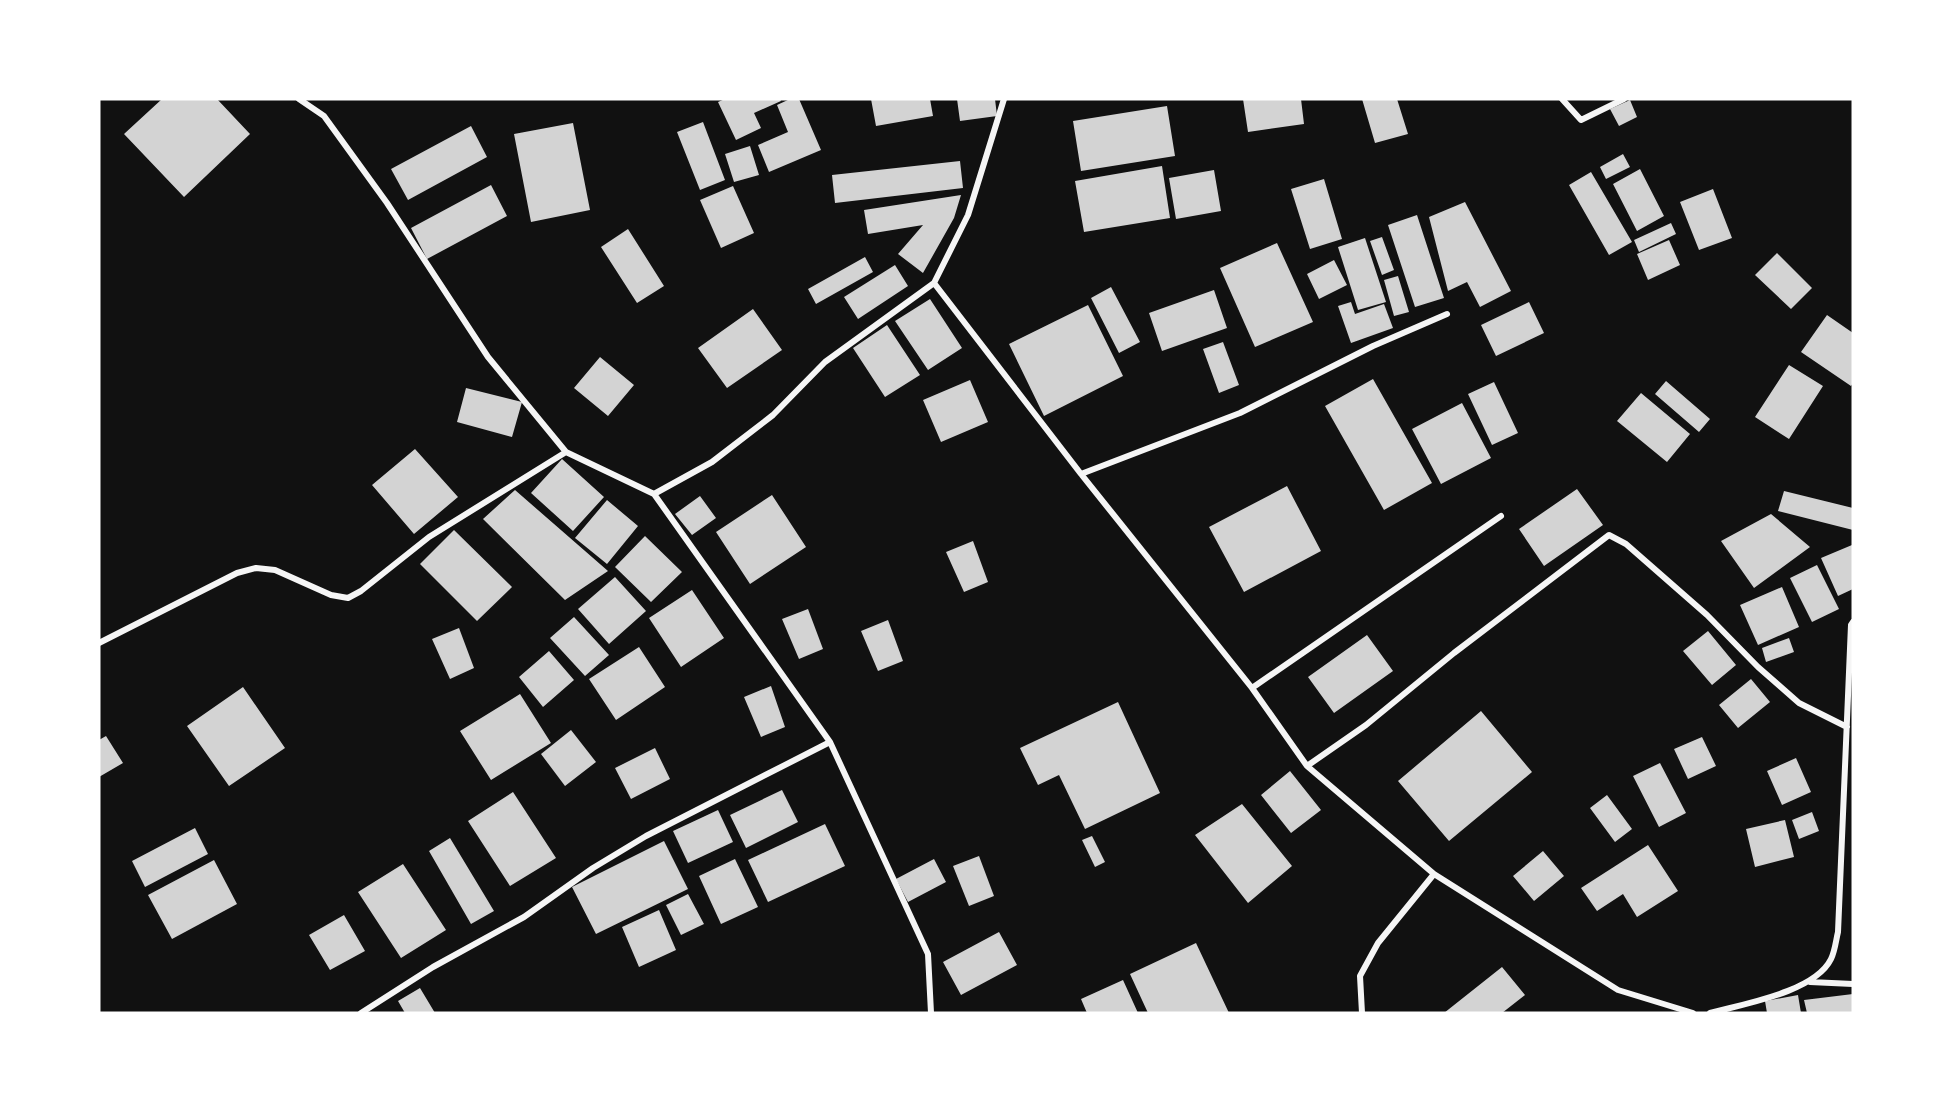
<svg xmlns="http://www.w3.org/2000/svg" width="1952" height="1112" font-family="'Space Grotesk',sans-serif">
<style>
.building{fill:#d3d3d3}
.lines{fill:none;stroke-linecap:round;stroke-linejoin:round}
.minor{stroke:#f5f5f5;stroke-width:6}
</style>
<rect width="100%" height="100%" fill="#111"/>
<path class="building" d="M162,99h55l33,35 -66,63 -60,-63z
M725,99h55l1,2 -27,12 7,15 -25,12 -18,-38z
M790,99h9l22,51 -52,22 -11,-27 30,-13 -11,-27z
M871,99h59l3,17 -57,10z
M957,99h38l2,17 -37,5z
M1243,99h58l3,25 -56,8z
M1362,99h35l11,35 -33,9z
M1630,100l7,17 -18,9 -9,-17z
M1167,106l8,50 -94,15 -8,-50z
M703,122l22,58 -25,10 -23,-58z
M573,123l17,87 -59,12 -17,-88z
M471,126l16,31 -79,43 -17,-31z
M750,146l9,29 -25,7 -9,-28z
M1623,154l7,13 -24,12 -6,-12z
M960,161l3,27 -128,15 -3,-28z
M1162,166l8,52 -86,14 -9,-51z
M1640,169l24,47 -27,15 -24,-47z
M1214,170l7,41 -45,8 -7,-41z
M1591,172l41,70 -23,13 -40,-70z
M1324,179l18,60 -32,10 -19,-60z
M491,185l16,31 -80,43 -16,-31z
M733,186l21,47 -33,15 -21,-48z
M1713,189l19,49 -33,12 -19,-48z
M961,195l-7,23 -31,55 -25,-19 25,-29 -55,9 -4,-24z
M1465,202l46,89 -31,16 -13,-25 -19,9 -19,-74z
M1417,215l27,83 -29,9 -27,-82z
M1671,223l5,11 -37,18 -5,-12z
M628,229l36,57 -27,17 -36,-56z
M1382,237l12,33 -12,5 -12,-34z
M1365,238l21,64 -28,8 -20,-63z
M1669,240l11,25 -32,15 -11,-26z
M1277,243l36,79 -58,25 -35,-79z
M1777,253l35,35 -21,21 -36,-34z
M865,257l8,15 -57,32 -8,-15z
M1334,260l13,25 -28,14 -12,-25z
M895,265l13,21 -50,33 -14,-22z
M1398,276l11,36 -15,4 -10,-36z
M1111,287l29,55 -21,11 -28,-55z
M1214,290l13,38 -65,23 -13,-38z
M930,299l32,49 -34,22 -33,-49z
M1351,302l4,12 29,-10 9,24 -42,15 -13,-37z
M1529,302l15,31 -48,23 -15,-31z
M1088,305l35,71 -79,40 -35,-72z
M753,309l29,41 -55,38 -29,-40z
M1827,315l26,18v50l-2,3 -50,-34z
M887,325l33,50 -35,22 -32,-49z
M1223,342l16,43 -20,8 -16,-44z
M600,357l34,28 -26,31 -34,-28z
M1789,365l34,21 -34,53 -34,-22z
M1373,379l59,104 -48,27 -59,-104z
M970,380l18,42 -47,20 -18,-42z
M1666,381l44,38 -11,13 -44,-38z
M1494,382l24,51 -26,12 -24,-51z
M466,388l56,14 -10,35 -55,-15z
M1641,393l49,41 -23,28 -50,-41z
M1462,403l29,55 -50,26 -29,-55z
M415,449l43,48 -44,37 -42,-49z
M562,459l42,38 -31,34 -42,-38z
M1287,486l34,65 -77,41 -35,-65z
M1577,489l26,36 -59,41 -25,-37z
M515,490l93,81 -43,29 -82,-81z
M1784,491l69,17v22l-75,-19z
M772,495l34,52 -56,37 -34,-52z
M700,496l16,22 -24,17 -17,-21z
M607,500l31,26 -31,38 -32,-26z
M1771,514l39,33 -56,41 -33,-47z
M454,530l58,57 -35,34 -57,-57z
M645,536l37,36 -31,30 -36,-35z
M973,541l15,41 -24,10 -18,-40z
M1852,545l1,44 -15,7 -17,-38z
M1817,565l22,44 -27,13 -22,-44z
M615,577l31,34 -37,33 -31,-35z
M1782,587l17,40 -41,18 -18,-40z
M692,590l32,48 -43,29 -32,-49z
M808,609l15,40 -24,10 -17,-40z
M574,617l35,38 -24,21 -35,-38z
M888,620l15,41 -25,10 -17,-40z
M459,628l15,40 -24,11 -18,-40z
M1708,631l28,34 -24,20 -29,-34z
M1367,635l26,36 -59,42 -26,-36z
M1789,638l5,14 -28,10 -4,-14z
M639,647l26,40 -49,33 -27,-41z
M549,651l25,29 -31,27 -24,-30z
M1751,679l19,23 -32,26 -19,-23z
M771,686l14,41 -24,10 -17,-40z
M243,687l42,61 -56,38 -42,-60z
M520,694l31,49 -60,37 -31,-49z
M1118,702l42,91 -75,36 -26,-54 -21,10 -18,-37z
M1481,711l51,61 -83,69 -51,-60z
M571,730l25,32 -31,24 -24,-32z
M106,736l17,27 -24,14v-37z
M1702,737l14,29 -28,13 -14,-30z
M655,748l15,31 -39,20 -16,-31z
M1796,758l15,34 -29,13 -15,-34z
M1660,763l26,50 -27,14 -26,-51z
M1290,771l31,39 -30,23 -30,-38z
M782,790l16,32 -52,26 -16,-33z
M513,792l43,66 -46,28 -42,-65z
M1607,795l25,34 -17,13 -25,-34z
M1242,804l50,62 -44,37 -53,-68z
M718,810l15,32 -45,21 -15,-32z
M1812,812l7,19 -20,8 -7,-19z
M1785,820l9,37 -39,10 -9,-38z
M825,824l20,42 -77,36 -20,-42z
M195,828l13,26 -63,33 -13,-26z
M1092,836l13,26 -10,5 -13,-27z
M450,838l44,73 -23,13 -42,-73z
M664,841l24,48 -92,45 -24,-47z
M1648,845l30,46 -41,26 -14,-23 -26,17 -16,-23z
M1543,851l21,25 -30,25 -21,-25z
M979,856l15,40 -25,10 -16,-40z
M735,859l23,48 -37,17 -22,-48z
M934,859l12,23 -38,20 -12,-23z
M214,860l23,44 -65,35 -24,-44z
M403,864l43,66 -45,28 -43,-66z
M688,894l16,30 -23,11 -15,-30z
M659,910l17,40 -37,17 -17,-40z
M344,915l21,36 -35,19 -21,-35z
M999,932l18,33 -56,30 -18,-33z
M1196,943l33,70h-81l-18,-39z
M1502,967l23,28 -23,18h-58z
M1123,980l15,33h-51l-6,-14z
M420,988l15,25h-30l-7,-12z
M1853,994v19h-46l-3,-13z
M1798,995l3,18h-34l-2,-12z"/>
<g class="lines">
<path class="minor" d="M299,99l25,17 63,87 101,154 78,95
M1004,99l-36,116 -34,68 147,191 171,214 55,78 127,108 184,116 75,23
M1562,99l19,21 43,-21
M1081,474l159,-61 133,-67 74,-32
M654,494l176,248 98,212 3,59
M99,643l138,-70 19,-5 19,2 56,25 17,3 13,-7 68,-54 137,-85 88,42 58,-32 61,-47 52,-53 109,-79
M1252,688l249,-172
M1307,766l59,-41 88,-72 155,-118 17,9 81,71 51,52 41,36 48,24
M1810,982l43,2
M361,1013l72,-46 91,-50 69,-49 53,-32 184,-94
M1362,1013l-2,-37 18,-33 56,-69
M1710,1013c33,-9 105,-21 121,-54 4,-8 5,-19 7,-27l13,-307 2,-3"/>
</g>
<rect width="1952" height="1112" fill="none" stroke="#ffffff" stroke-width="201"/>
</svg>
